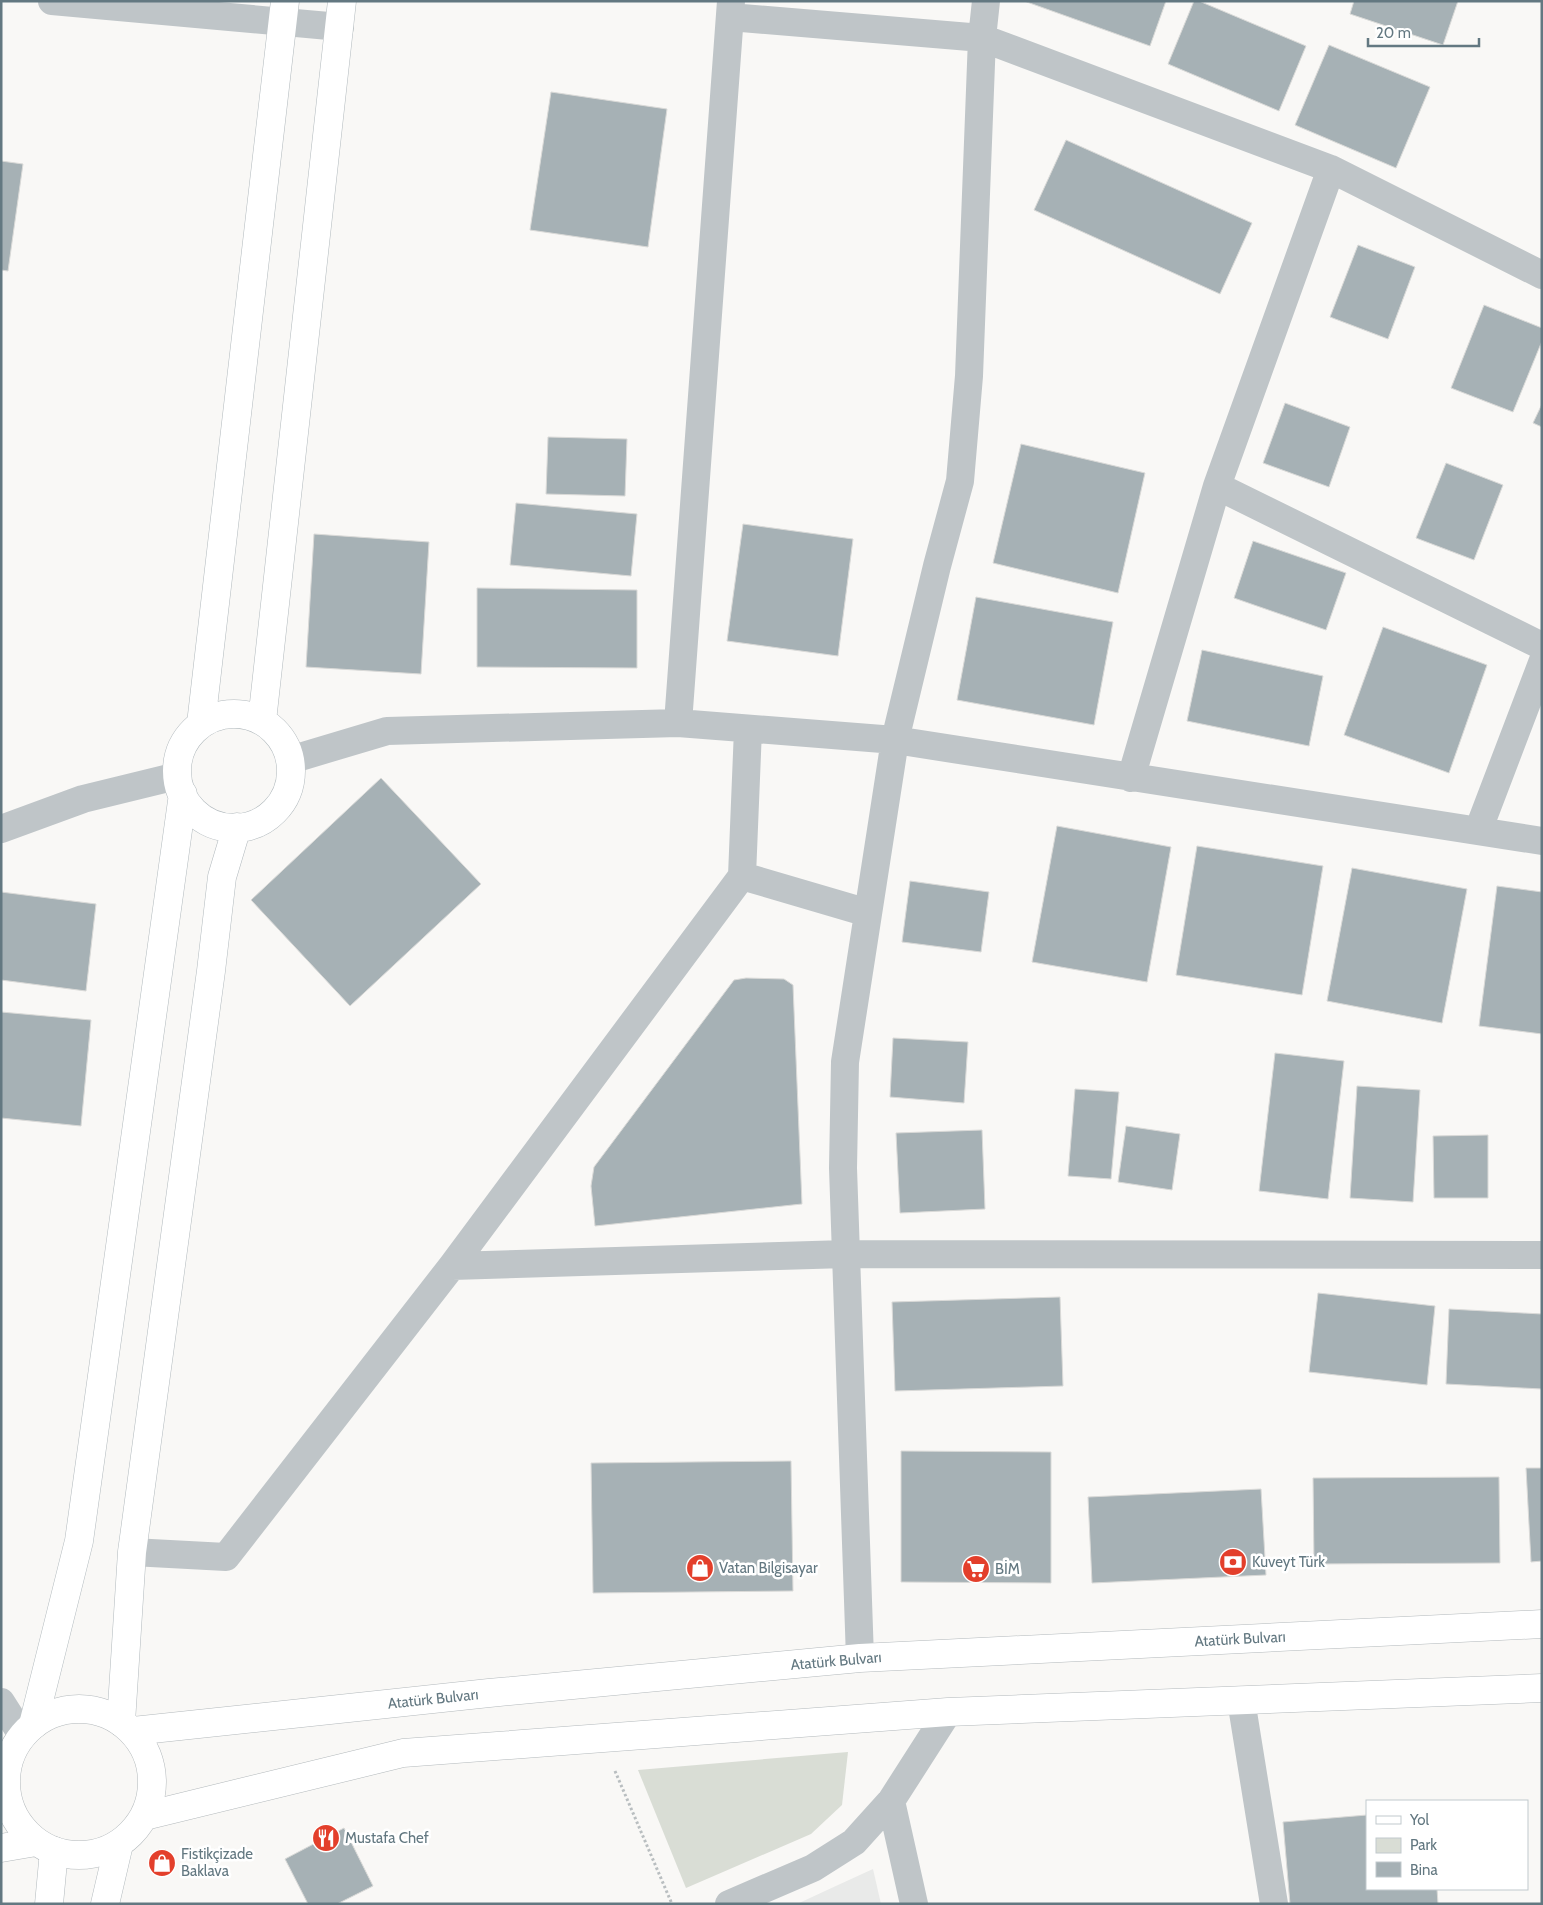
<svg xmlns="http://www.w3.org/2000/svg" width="1543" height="1905" font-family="Cabin,sans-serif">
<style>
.built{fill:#e9eae9}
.green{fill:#d9ddd5}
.building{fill:#a6b1b5;stroke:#dadad8}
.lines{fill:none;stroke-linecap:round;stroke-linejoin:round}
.secondary-casing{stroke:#b1b9bd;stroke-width:29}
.primary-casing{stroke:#b3b9bc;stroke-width:29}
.path{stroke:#b9bec0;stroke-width:3;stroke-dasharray:2.5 2.5;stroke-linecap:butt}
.street{stroke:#bfc5c8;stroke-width:28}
.secondary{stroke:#fff;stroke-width:28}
.primary{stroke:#fff;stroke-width:28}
.labels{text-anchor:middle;stroke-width:5;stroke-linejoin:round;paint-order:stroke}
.poi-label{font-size:15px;fill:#637881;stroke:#fff;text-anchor:start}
.street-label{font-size:15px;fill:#637881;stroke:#fff}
</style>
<rect width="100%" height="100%" fill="#f9f8f6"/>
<path class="built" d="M873,1869l8,35h-84l41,-19z"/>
<path class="green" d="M848,1752l-6,53 -31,29 -125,54 -48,-118z"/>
<path class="building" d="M1024,1h142l-16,45z
M1194,1h5l107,45 -27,65 -111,-47z
M1354,1h104l-15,44 -93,-31z
M1329,45l101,42 -34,81 -101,-43z
M551,92l116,17 -19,138 -118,-17z
M1066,140l186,83 -32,71 -186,-84z
M1,161l22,3 -15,107 -7,-1z
M1358,245l57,22 -27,72 -58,-22z
M1484,305l58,23v13l-29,71 -62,-24z
M1285,403l65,24 -21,60 -66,-24z
M1542,404v23l-9,-4z
M548,437l79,2 -2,57 -79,-2z
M1021,444l124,29 -27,120 -125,-30z
M1446,463l57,22 -29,75 -58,-22z
M516,503l121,11 -6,62 -121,-11z
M743,524l110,15 -15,117 -111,-15z
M314,534l115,8 -8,132 -115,-7z
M1253,541l93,32 -20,57 -92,-32z
M477,588l160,2v78l-160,-1z
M976,597l137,25 -19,103 -137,-25z
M1383,627l104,38 -38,108 -105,-38z
M1202,650l121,26 -14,70 -122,-25z
M381,778l100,106 -131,122 -99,-106z
M1057,826l114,21 -24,135 -115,-20z
M1197,846l126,20 -21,129 -126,-20z
M1352,868l115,21 -25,134 -115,-22z
M910,881l79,11 -8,60 -79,-10z
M1497,886l45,6v142l-63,-8z
M1,892l95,12 -10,87 -85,-11z
M746,978l38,1 9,6 9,219 -207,22 -4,-40 3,-19 140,-187z
M1,1012l90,8 -10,106 -80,-8z
M893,1038l75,4 -4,61 -74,-6z
M1275,1053l69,8 -16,138 -69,-8z
M1357,1086l63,4 -7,112 -63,-4z
M1075,1089l44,3 -8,87 -43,-3z
M1126,1126l54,8 -8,56 -54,-8z
M982,1130l3,79 -85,4 -4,-80z
M1488,1135v63h-54l-1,-62z
M1318,1293l117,13 -8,79 -118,-13z
M1060,1297l3,89 -168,5 -3,-89z
M1449,1309l93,5v75l-96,-5z
M901,1451l150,1v131l-150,-1z
M791,1461l2,130 -200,2 -2,-130z
M1526,1468h16v93l-11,1z
M1499,1477l1,86 -186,1 -1,-86z
M1261,1489l5,86 -174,8 -4,-86z
M1367,1815v74h70l1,15h-148l-7,-82z
M344,1828l29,58 -36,18h-29l-23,-45z"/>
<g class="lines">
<g class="secondary-casing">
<path id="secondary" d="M177 771a57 57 0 1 1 114 0a57 57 0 1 1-114 0Z
M262,721l80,-720
M201,724l84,-723
M121,1722l11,-170 79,-581 11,-94 15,-50
M33,1725l46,-184 104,-747
M49,1904l5,-53
M105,1904l14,-60"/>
</g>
<g class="primary-casing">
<path id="primary" d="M6 1782a73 73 0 1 1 146 0a73 73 0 1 1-146 0Z
M133,1731l356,-38 371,-35 682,-34
M145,1816l258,-63 545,-41 594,-24
M1,1848l35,-6"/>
</g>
<path class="path" d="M615,1771l57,133"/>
<path class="street" d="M52,1l288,26
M730,17l252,21 349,131 211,106
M1217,486l325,160
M678,723l53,-722
M290,760l97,-29 291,-8 217,17 647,101
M1131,778l86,-292 114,-317
M1,829l82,-30 94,-23
M1478,831l64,-168
M742,876l126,37
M452,1266l394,-12 696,1
M132,1552l94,5 226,-291 290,-390 6,-147
M860,1658l-17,-490 2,-106 50,-322 42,-174 23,-85 9,-105 13,-338 4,-37
M1241,1700l33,204
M1,1702l21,33
M891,1801l23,103
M729,1904l84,-36 41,-26 37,-41 57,-89"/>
<use href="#secondary" class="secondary"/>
<use href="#primary" class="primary"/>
</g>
<defs>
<g id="bank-disc" transform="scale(1.4375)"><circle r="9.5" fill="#e33f2b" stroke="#fff"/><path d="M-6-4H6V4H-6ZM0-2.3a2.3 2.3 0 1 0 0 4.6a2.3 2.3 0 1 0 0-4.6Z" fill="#fff"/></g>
<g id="shop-disc" transform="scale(1.4375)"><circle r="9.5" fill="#e33f2b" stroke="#fff"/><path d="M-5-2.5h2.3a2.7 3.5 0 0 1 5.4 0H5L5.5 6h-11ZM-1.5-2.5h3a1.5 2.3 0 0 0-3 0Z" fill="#fff"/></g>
<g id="supermarket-disc" transform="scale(1.4375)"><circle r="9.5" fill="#e33f2b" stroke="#fff"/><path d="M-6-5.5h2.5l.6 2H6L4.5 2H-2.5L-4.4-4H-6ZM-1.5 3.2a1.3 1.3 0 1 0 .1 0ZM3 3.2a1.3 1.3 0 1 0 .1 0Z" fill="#fff"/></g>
<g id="restaurant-disc" transform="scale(1.4375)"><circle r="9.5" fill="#e33f2b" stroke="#fff"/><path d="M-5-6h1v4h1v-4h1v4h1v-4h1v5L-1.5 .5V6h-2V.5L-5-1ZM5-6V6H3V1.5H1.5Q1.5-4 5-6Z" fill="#fff"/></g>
</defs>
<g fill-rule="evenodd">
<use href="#bank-disc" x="1233" y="1562"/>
<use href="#shop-disc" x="700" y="1568"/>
<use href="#supermarket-disc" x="976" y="1569"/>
<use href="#restaurant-disc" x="326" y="1838"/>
<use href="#shop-disc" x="162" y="1863"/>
</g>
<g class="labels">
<g class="poi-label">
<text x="1252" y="1567">Kuveyt Türk</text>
<text x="719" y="1573">Vatan Bilgisayar</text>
<text x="995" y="1574">BİM</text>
<text x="345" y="1843">Mustafa Chef</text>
<text x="181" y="1859">Fistikçizade<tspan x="181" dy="17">Baklava</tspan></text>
</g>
<g class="street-label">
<text transform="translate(1240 1639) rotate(-3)" y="5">Atatürk Bulvarı</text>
<text transform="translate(836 1661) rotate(-5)" y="5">Atatürk Bulvarı</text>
<text transform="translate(433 1699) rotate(-6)" y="5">Atatürk Bulvarı</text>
</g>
</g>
<rect width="1543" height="1905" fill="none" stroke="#637881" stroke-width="5"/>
<rect x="1366" y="1800" width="162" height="90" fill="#ffffff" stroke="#c1c9cd"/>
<rect x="1376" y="1816" width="25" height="8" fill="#ffffff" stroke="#c1c9cd"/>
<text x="1410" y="1825" font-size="15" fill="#637881">Yol</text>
<rect x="1376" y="1838" width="25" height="15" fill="#d9ddd5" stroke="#c1c9cd"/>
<text x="1410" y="1850" font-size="15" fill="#637881">Park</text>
<rect x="1376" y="1862" width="25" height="15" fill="#a6b1b5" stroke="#c1c9cd"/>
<text x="1410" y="1875" font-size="15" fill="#637881">Bina</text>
<path d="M1368 38v8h111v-8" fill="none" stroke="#637881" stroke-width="2.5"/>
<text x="1376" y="38" font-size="15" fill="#637881" stroke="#ffffff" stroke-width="4" paint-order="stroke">20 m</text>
</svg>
